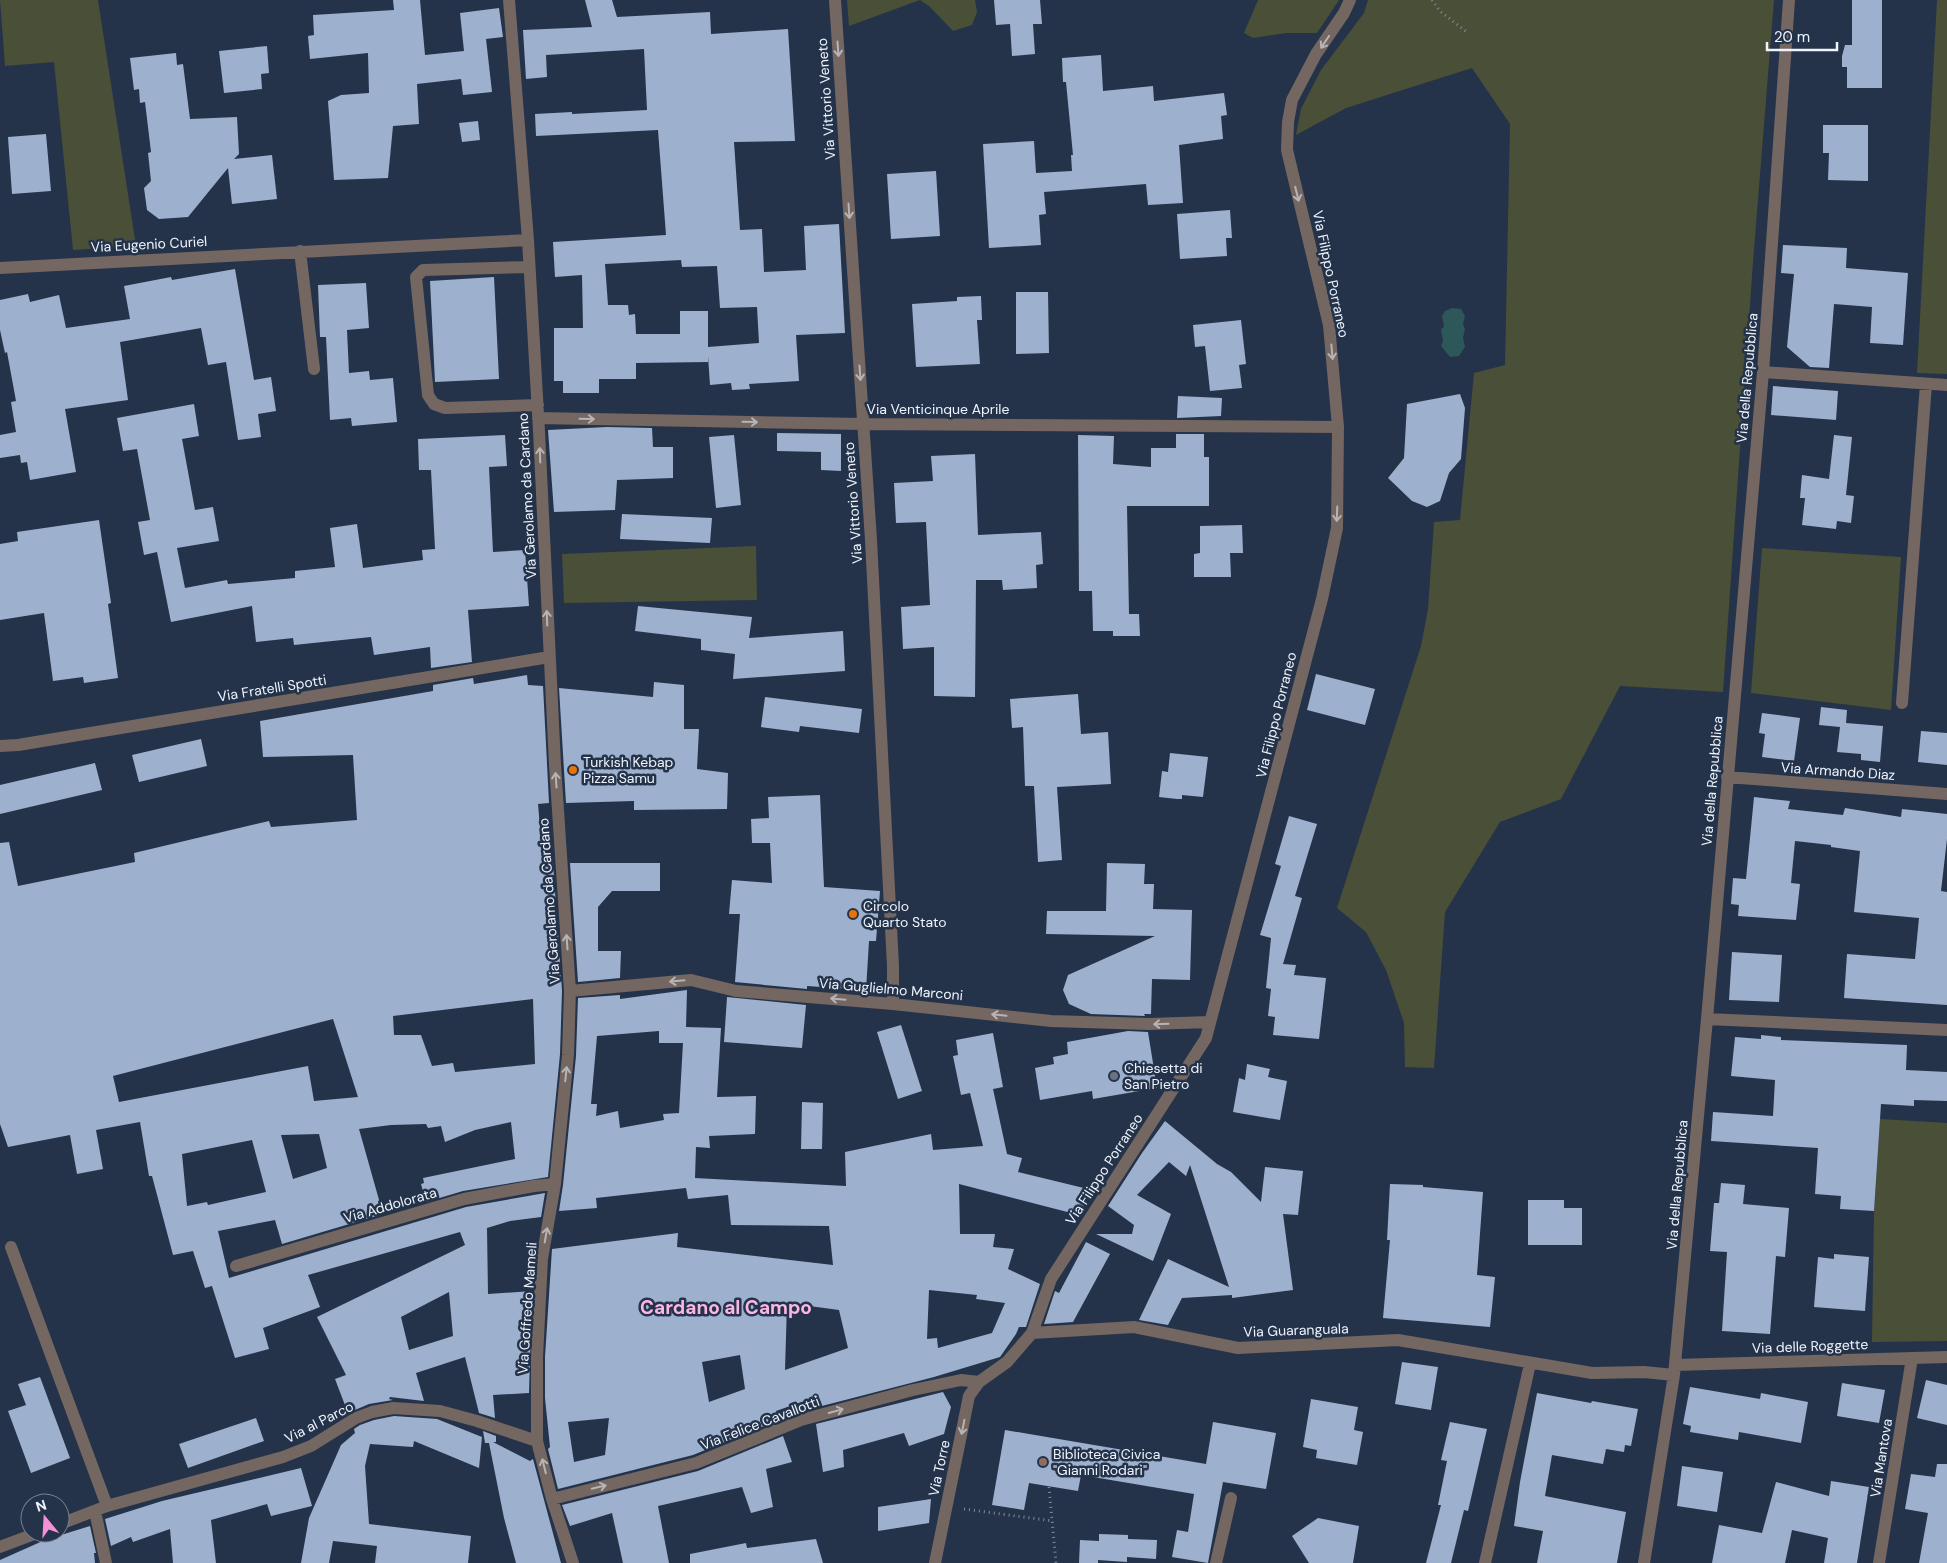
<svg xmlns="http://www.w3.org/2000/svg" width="1947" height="1563" font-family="'DM Sans',sans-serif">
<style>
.green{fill:#4a4f37}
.water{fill:#2d5759}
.building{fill:#9db1ce;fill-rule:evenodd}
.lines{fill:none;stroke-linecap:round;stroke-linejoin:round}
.path{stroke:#808b9b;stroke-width:3;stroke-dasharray:1 4;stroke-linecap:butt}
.minor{stroke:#746660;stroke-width:12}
.oneway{stroke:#b7b4b6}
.food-dot{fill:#e8710a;stroke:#24334a;stroke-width:2}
.worship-dot{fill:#6b7280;stroke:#24334a;stroke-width:2}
.education-dot{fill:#8d6e63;stroke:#24334a;stroke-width:2}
.labels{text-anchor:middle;stroke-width:5;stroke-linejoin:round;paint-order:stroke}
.street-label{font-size:14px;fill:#eef4fd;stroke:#24334a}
.poi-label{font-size:14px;fill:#eef4fd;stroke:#24334a;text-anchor:start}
.district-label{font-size:19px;font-weight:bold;fill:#fcb6e6;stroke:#24334a}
</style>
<rect width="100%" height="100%" fill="#24334a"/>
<path class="green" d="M0,0h98l38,246 -63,4 -19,-188 -49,4z
M847,0h128l2,12 -5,13 -19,6 -24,-25 -9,-6 -71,26z
M1258,0h81l-22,33h-31l-33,5 -9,-5z
M1368,0h406l-21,262 -30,430 -103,-6 -59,113 -61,23 -55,90 -11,156 -29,-1 -1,-44 -18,-53 -20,-38 -29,-24 84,-262 7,-37 6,-87 26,-2 14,-147 31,-8 5,-241 -38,-56 -126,40 -50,27 5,-26 20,-39 43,-57z
M1937,0h10v374l-30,-1z
M756,546l1,54 -193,3 -2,-49z
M1762,548l139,9 -10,153 -140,-17z
M1880,1119l67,4v218l-75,1 2,-131z"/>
<path class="water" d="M1452,308l9,1 4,7 -2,8 2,5 -2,9 2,9 -6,9 -9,1 -9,-11 2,-5 -2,-12 3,-2 -2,-11 3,-5z"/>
<path class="building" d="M393,0h27l5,55 39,-4 -4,-38 39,-5 4,29 -17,2 6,53 -29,3 -2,-16 -44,5 2,40 -26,2 -5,52 -54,2 -6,-79 13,-6 28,-2 -1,-40 -58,6 -2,-23 6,-1 -1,-20 81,-5z
M585,0h27l5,17 93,-5 1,22 77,-5 7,112 -61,1 6,88 22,-1 2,43 42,-2 -2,-44 35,-2 6,109 -49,2 3,46 -50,3 1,5 -18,1 -1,-7 -21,2 -2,-29v6l-72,1v16h-37v14h-36v-12h-9v-53h29l-1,-53 -27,2 -2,-35 113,-7 -8,-105 -122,6 -1,-22 37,-2v2l75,-4 -3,-61 -98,6 1,22 -21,2 -3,-49 69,-3zM681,260l1,7 35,-1 3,42 37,-1 2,36 -51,4v-36h-28v23h-44l-1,-20 -6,1 -1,-10h-20l-3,-41z
M994,0h46l2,24h-9l2,30 -23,2 -2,-32 -14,1z
M1852,0h30v88h-35v-21h-5v-11l3,-11h7z
M267,46l2,27 -8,1 1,15 -38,4 -5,-42z
M176,53l1,12 6,-1 7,55 47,-2 2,37 -5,5 38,-4 5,44 -45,5 -4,-36 -40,49 -29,2 -12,-9 -3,-22 7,-7 -3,-28 3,-1 -6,-50 -5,1 -1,-14 -5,1 -4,-32z
M1101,55l2,36 50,-5 1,15 70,-8 3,22 -6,1 2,23 -44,6 4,58 -35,2 -2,-21 -102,8 2,22 -7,1 2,30 -52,3 -6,-104 51,-3 2,32 36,-2 -1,-16h2l-7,-73h-3l-1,-24z
M478,121l2,19 -18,2 -3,-19z
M1823,125h45v56l-40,-1 1,-27h-6z
M46,134l5,57 -39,3 -4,-57z
M936,171l4,65 -49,3 -4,-65z
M1230,210l2,28h-6l1,18 -47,3 -3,-45z
M1783,245l64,3 -1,20 62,5 -5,72 -33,-2 2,-36 -38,-3 -5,64 -19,-1 -23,-20 7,-73 -13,-1z
M235,269l19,111 17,-3 5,34 -18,3 3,23 -23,3 -12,-78 -18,3 -7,-37 -81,14 8,58 -63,9 11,63 -46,8 -3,-18 -6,1 -1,-8 -20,3v-23l16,-3 -5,-30 5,-1 -9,-49 -2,1 -5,-23v-30l28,-6 2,8 29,-7 7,33 64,-9 -6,-33 47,-9 1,3z
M494,277l5,102 -64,3 -5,-101z
M366,283l3,45 -22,2 2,43 20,-2 1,9 23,-2 4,44 -45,4 -1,-8 -21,2 -4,-83h-6l-2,-52z
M1016,292h32l1,61 -33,1z
M981,296l1,24h-5l3,44 -64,3 -4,-63 45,-3v-4z
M1241,320l5,44 -7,1 3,23 -32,3 -5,-45 -10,1 -2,-22z
M1773,386l65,5 -2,29 -65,-5z
M1460,394l5,14 -4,51 -12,14 -9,28 -13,6 -15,-6 -24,-23 16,-20 3,-54z
M1178,396l44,2 -1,18 -44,2z
M194,404l5,32 -17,3 13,71 18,-3 6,34 -42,7 8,40 42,-8 1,4 67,-6v-7l40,-4 -5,-39 27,-4 6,44 60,-8 -1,-10 13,-1 -4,-79h-12l-1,-31 87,-4 2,31 -18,1 4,85 32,-2 4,56 -61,4 4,52 -41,6 -1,-21 -56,8 -3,-18 -77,8 -1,-7 -37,4 -4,-36 -81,16 -14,-70 -13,3 -6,-33 12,-2 -13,-71 -14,2 -6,-33z
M607,427l45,1 1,19h20v31l-56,2 -2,30 -61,2 -6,-82z
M777,433l64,1v37l-20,-1v-18l-44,-1z
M1176,434h28v23h5v49h-82l2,108h10l1,22h-27v-5h-20l-1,-40h-13l-1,-156 36,1 -1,28 38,3v-19h25z
M734,435l7,70 -25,3 -7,-71z
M1834,435l18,2 -6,58 8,1 -3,27 -14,-2 -1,8 -34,-4 3,-27h-5l2,-23 27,4z
M975,454l3,81 63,-3 2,32 -7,1 1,23 -34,2 -1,-10h-26l-1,117 -41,-1v-49l-31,2 -2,-42 29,-2 -4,-83 -30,1 -2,-40 39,-2 -2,-25z
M622,514l90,4 -2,25 -90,-4z
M99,520l12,83 -3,1 10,74 -34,5 -1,-6 -30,4 -9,-68 -44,7v-76l18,-3 -1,-9z
M1242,525l1,28h-13l1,24h-37v-23l6,-1v-27z
M638,606l114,11 -3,21 94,-7 2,40 -112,8 2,-25 -34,-4v-11l-66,-8z
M1316,674l59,15 -10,36 -58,-15z
M527,675l1,10 15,1 6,117 -11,1 5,59h10l9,128 -2,63 -12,123 -85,14 -37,11 -5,-18 3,-1 -1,-5 92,-19 -4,-37 -36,8 -30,12 -4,-16 -13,2 -2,-4 -35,1 -32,4 24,85 -101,30 -7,-24 -57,11 11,47 237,-71 79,-14 -4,24 -31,4 -23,7 1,66 44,-3 -3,102 -36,2 2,23 -16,-5 -14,-56 -49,16 8,28 -34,-4 -1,2 4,1 -24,4 -21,9 -13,-34 11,-4 -29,-58 148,-72 -5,-13 -152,43 12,32 -57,21 6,21 -34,9 -23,-72 -7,2 -12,-37 -20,4 -21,-79h-3l-9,-54 -44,8 7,39 -26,5 -7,-39 -62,12 -8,-23v-281l9,-1 9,44 117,-24 -1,-9 135,-32 2,6 86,-7 -4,-65 -90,2 -3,-36 173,-30v-6l40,-7 1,6zM533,999l2,65 -80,8 -2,-9 -21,3 -11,-31h-27l-1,-19zM333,1019l25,78 -44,4 -6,-35 -189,36 -6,-26zM319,1134l8,34 -34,11 -12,-44zM252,1140l14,52 -58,13 -1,-3 -20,4 -5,-52zM449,1292l4,44 -44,14 -8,-33z
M654,682l30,3v44h15l-2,40 31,4 -1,36 -93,1v-9l-68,2 -7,-115 94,9z
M1078,694l3,40 27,-2 3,52 -54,3 5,73 -24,2 -4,-76h-9l-2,-59 -11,1 -2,-29z
M765,697l97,12 -3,24 -59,-7 -1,6 -38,-5z
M1821,707l26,3 -1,13 37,3 -3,36 -19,-2v-6l-24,-2 3,-25 -21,-2z
M1762,713l38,5 -6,43 -32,-4 3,-23 -6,-1z
M1921,731l26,2v32l-29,-3z
M201,739l6,27 -68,16 -7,-27z
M1170,753l38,4 -5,40 -21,-2v4h-5l-18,-2 3,-26 6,1z
M95,763l7,27 -102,24v-29z
M820,795l4,92 56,4 -4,50h-7l-3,49 -59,-4v3l-72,-7 5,-68h-11l3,-34 40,3 -2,-40h-18l-1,-24 18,-1 -1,-21z
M1754,797l36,4 -2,8 55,6 2,-7 56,9 1,-8 45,5v25l-6,52 6,1v113l-103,-7 3,-44 68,5 4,-41 -65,-6 6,-61 -29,-4v-2l-36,-4 -4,42 9,1 -4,36 -58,-4 1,-11 -8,-1 2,-26 13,1z
M1289,816l28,8 -22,72 7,2 -19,66 13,1 -2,10 32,3 -7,61 -46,-4 2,-18 -7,-1 3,-27 -5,-1 5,-50 -11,-3 21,-69 -6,-2z
M570,863h90v28h-48l-14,16v44h23l-1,27 -42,4z
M1107,863l38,1 -1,20h10l-1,25 39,1 -2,70 -38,-1 -1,35h-7l1,2 -54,-2 -22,-10 -6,-14 5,-15 87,-39 -109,-2 1,-23h59z
M1732,952l50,3 -3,47 -50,-2z
M687,990l-1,37 35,1 -4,69 39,-1 -1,38 -46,2 1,12 -14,-1 -1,31 151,8 -1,-34 86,-18 2,16 50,-4 -13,-53 -9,2 -8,-39 5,-1 -2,-15 37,-7 10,54 -10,2 14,65 15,4 -4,14 74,18 -13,25 -120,-31 1,50h35l-2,13 21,2 -6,20 32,15 -14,43h-7l-3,7 -16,23 -66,20 -120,31 -1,-10 -37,13 3,9 -86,35 -135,34 -10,-40 2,-2 -5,-49v-41l7,-108 126,-16 -1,14 156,18 -4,-39 -98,-1 -3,-30 -40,4 -2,-11 -90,10 1,10 -38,3 4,-26 13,-129 2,-58 42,-3v4zM659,1031v12h24l-4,70 -16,1 1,6 -44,8 -2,-17 -22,5 1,-12h-6l6,-68zM929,1290l48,5 -1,4 29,4 -13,30 -54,15 -1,-10 -10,1zM787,1303l52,7 9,38 -63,22zM740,1355l5,34 -36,13 -7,-40zM609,1418l-4,37 -31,7 -6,-40z
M727,997l79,8 -4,43 -78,-6z
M901,1025l21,66 -24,8 -21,-67z
M1128,1031l20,1 9,56 -64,11 -1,-8 -52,9 -5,-32 19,-4 -1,-7 15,-3 -1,-12z
M1761,1035l20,2v3l126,5 -1,25 41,2v29l-33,-1v6l-33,-2 -7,107 -34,-2 1,-13 -26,-2 3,-46 -107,-7 2,-29 60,4 2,-36 -44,-4 4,-39 26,2z
M1247,1064l23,5 -2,8 19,4 -7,39 -47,-8 6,-34 6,2z
M802,1102l21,1 -1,46h-21z
M1165,1121l52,43 14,8 30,30 4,-35 38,4 -5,44 -15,-1 10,76 -61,8v-3l-50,3 -14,27 -29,-5 29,-61 61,28 -39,-122 -4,11 -17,-14 -32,33 34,19 -18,47 -57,-27h36l2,-9 -26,-19 34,-53z
M1721,1183l24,2 -2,19 46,4 -4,49 -9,-1 -6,78 -48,-3 5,-79 -17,-1 4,-48h5z
M1390,1184l33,1v2l60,5 -6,83 18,2 -5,50 -107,-9 7,-78h-3z
M1528,1200h36v8h18v37h-54z
M1086,1242l24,12 -37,68 -29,2 11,-33 4,2z
M1834,1254l35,3 -4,54 -51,-4 4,-50 16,2z
M1402,1362l36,5 -7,43 -36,-6z
M40,1377l30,81 -39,15 -23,-62 18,-6 -8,-21z
M1926,1380l21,5v40l-30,-7z
M1842,1383l43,7 -6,33 -42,-7z
M1690,1387l70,12 1,-6 47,9 -7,41 -62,-11 -1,8 -48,-8 1,-6 -8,-2z
M943,1392l8,15 -7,27 -35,12 -5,-13 -61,17 1,17 -21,5 -7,-48z
M1537,1393l54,10 1,-2 46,8 -7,37 -6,-1 -1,7 -18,-3 -3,15 -51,-9 -7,41 81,16 -9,51h-80l6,-32 -29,-5 6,-44z
M1311,1399l47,8 -4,23 9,2 -6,33 -41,-7 1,-8 -14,-3z
M394,1416l43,3 45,18 -3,31 -65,-27 -1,6 -43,-3 -5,22 4,58 102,12 -3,27h-93l2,-17 -44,-5 -4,22h-28l8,-45 32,-73 14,-12 -1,-4 6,-4 14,-5z
M256,1418l8,23 -76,27 -9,-24z
M1213,1422l63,11 -10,56 -43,-7 -15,81 -36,-6 5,-27 11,2 6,-38 -113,-19 -3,16 -49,-8 -5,27 -32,-5 13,-75 201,34z
M1450,1422l37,7 -19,82 -4,-1 -13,53h-25l15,-58h-3l9,-44 -6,-1z
M483,1431l13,5v6h-3l37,19 3,-2 28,104h-45l-12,-45 -15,-75h-4z
M783,1436l9,26 -26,7 7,38 -22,6 -9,-26 -84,19 11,57h-46l-11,-50 -42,13 -8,-21 136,-34z
M1937,1464h10v99h-28l9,-50 -23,-4 6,-35 24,3z
M1682,1466l41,6 -6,40 -40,-6z
M301,1468l11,38 -41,10 -4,-12 -56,16 5,43h-43l-3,-34 -37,13 -2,-5 -20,9 -6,-27 57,-18z
M1831,1481l38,6 -12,76h-33l4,-25 -36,-8 -7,33h-73l7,-38 43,8 14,-51 53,14z
M931,1499l-2,24 -51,8v-24z
M1318,1518l41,8 -6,37h-44l-17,-27z
M90,1526l6,27h-2l1,10h-95v-3l45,-20z
M1099,1534l29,1v4l29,1 -1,19 -29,-2v5l-29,-2v3h-19l1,-23 19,1z
M816,1539l7,24h-133v-9l56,-11 1,5z"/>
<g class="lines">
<path class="path" d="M1432,0l8,11 28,22
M1049,1487l7,76
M964,1509l89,12"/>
<path class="minor" d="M509,0l19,240 11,191 16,334 15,226 -2,64 -13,129 -13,75 -5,98v84l15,58 21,64
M835,0l36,540 22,426v38
M300,251l14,118
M529,267l-106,3 -7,7 12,118 6,9 11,4 93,-3
M0,268l528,-28
M1763,372l184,13
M538,418l325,6 475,3
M1902,703l24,-319
M0,746l18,-1 531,-88
M1727,777l220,17
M570,991l121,-11 45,11 157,13 158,17 98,3 61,-2
M1707,1019l240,11
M11,1247l96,259
M236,1266l228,-67 70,-13 21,-2
M1032,1333l102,-6 104,21 160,-8 194,33 52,-1 30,3
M1675,1365l272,-8
M552,1499l144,-36 105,-43 112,-30 48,-10 18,2
M95,1511l11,52
M60,1524l47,-18 176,-49 28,-11 45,-28 16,-6 21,-4 47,3 37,10 60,20
M0,1547l37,-14
M935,1563l34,-167 10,-14 28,-20 25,-29 19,-54 155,-241 116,-439 15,-71 1,-101 -9,-102 -42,-175 1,-28 4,-22 24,-46 28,-41 6,-13
M1216,1563l15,-65
M1485,1563l45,-199
M1644,1563l30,-188 33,-356 56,-647 26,-372
M1879,1563l33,-205"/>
</g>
<defs><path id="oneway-shaft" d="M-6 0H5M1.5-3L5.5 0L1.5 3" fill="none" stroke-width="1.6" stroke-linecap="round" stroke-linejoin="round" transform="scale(1.25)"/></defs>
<g class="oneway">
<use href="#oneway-shaft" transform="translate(1325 42) rotate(124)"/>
<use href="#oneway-shaft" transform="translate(838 49) rotate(86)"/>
<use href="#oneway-shaft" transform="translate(1297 194) rotate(76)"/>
<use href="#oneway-shaft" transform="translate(849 211) rotate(86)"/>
<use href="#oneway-shaft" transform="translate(1332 352) rotate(85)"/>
<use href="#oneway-shaft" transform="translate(860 373) rotate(86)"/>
<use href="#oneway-shaft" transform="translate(587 419) rotate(1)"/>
<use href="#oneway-shaft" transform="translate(750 422) rotate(1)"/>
<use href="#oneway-shaft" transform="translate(540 455) rotate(-92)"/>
<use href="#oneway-shaft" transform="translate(1337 514) rotate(92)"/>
<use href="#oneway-shaft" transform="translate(547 618) rotate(-92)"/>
<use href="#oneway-shaft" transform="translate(556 780) rotate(-94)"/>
<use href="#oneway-shaft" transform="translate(567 942) rotate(-94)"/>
<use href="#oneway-shaft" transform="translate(677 981) rotate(175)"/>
<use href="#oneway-shaft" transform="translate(838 999) rotate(-175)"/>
<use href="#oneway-shaft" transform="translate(999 1015) rotate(-174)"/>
<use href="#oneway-shaft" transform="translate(1161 1024) rotate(178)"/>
<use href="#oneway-shaft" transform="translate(566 1074) rotate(-84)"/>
<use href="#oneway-shaft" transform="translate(546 1235) rotate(-80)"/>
<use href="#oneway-shaft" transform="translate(836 1411) rotate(-15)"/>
<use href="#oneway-shaft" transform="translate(963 1427) rotate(101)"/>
<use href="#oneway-shaft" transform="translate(544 1466) rotate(-104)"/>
<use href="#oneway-shaft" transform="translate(599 1487) rotate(-14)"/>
</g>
<g class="food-dot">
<circle cx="573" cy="770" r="5"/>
<circle cx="853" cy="914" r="5"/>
</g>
<circle class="worship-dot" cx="1114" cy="1076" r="5"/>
<circle class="education-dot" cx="1043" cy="1462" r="5"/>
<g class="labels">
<g class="street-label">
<text transform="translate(826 99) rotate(-94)" y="5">Via Vittorio Veneto</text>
<text transform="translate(149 244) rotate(-3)" y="5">Via Eugenio Curiel</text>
<text transform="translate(1331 274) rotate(78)" y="5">Via Filippo Porraneo</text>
<text transform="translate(1747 378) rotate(-85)" y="5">Via della Repubblica</text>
<text x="938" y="414">Via Venticinque Aprile</text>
<text transform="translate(527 496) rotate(-93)" y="5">Via Gerolamo da Cardano</text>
<text transform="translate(853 503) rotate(-94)" y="5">Via Vittorio Veneto</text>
<text transform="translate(272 688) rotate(-9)" y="5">Via Fratelli Spotti</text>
<text transform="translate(1276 715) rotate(-76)" y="5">Via Filippo Porraneo</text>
<text transform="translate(1838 771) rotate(4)" y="5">Via Armando Diaz</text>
<text transform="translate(1712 781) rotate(-85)" y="5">Via della Repubblica</text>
<text transform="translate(549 901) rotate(-94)" y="5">Via Gerolamo da Cardano</text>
<text transform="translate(891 989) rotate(5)" y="5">Via Guglielmo Marconi</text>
<text transform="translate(1104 1169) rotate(-57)" y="5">Via Filippo Porraneo</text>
<text transform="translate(1677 1185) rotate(-85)" y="5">Via della Repubblica</text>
<text transform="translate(390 1205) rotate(-16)" y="5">Via Addolorata</text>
<text transform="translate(527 1308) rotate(-86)" y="5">Via Goffredo Mameli</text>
<text transform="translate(1296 1330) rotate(-2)" y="5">Via Guaranguala</text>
<text transform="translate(1810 1346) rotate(-2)" y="5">Via delle Roggette</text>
<text transform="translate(319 1422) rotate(-27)" y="5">Via al Parco</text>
<text transform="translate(760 1423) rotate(-21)" y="5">Via Felice Cavallotti</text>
<text transform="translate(1881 1458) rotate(-81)" y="5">Via Mantova</text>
<text transform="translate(939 1468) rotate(-78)" y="5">Via Torre</text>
</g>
<g class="poi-label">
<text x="583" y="767">Turkish Kebap<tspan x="583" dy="16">Pizza Samu</tspan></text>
<text x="863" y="911">Circolo<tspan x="863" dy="16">Quarto Stato</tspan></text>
<text x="1124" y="1073">Chiesetta di<tspan x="1124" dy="16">San Pietro</tspan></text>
<text x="1053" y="1459">Biblioteca Civica<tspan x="1053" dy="16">"Gianni Rodari"</tspan></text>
</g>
<g class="district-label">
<text x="726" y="1314">Cardano al Campo</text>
</g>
</g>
<g transform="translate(45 1518) rotate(342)"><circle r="24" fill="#24334a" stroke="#758092"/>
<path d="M0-4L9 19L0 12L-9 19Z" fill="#f391d6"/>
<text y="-8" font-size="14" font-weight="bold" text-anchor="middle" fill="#eef4fd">N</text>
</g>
<path d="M1767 42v8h70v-8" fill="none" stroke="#eef4fd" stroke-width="2.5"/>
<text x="1774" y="42" font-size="15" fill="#eef4fd" stroke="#24334a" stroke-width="4" paint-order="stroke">20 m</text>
</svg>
